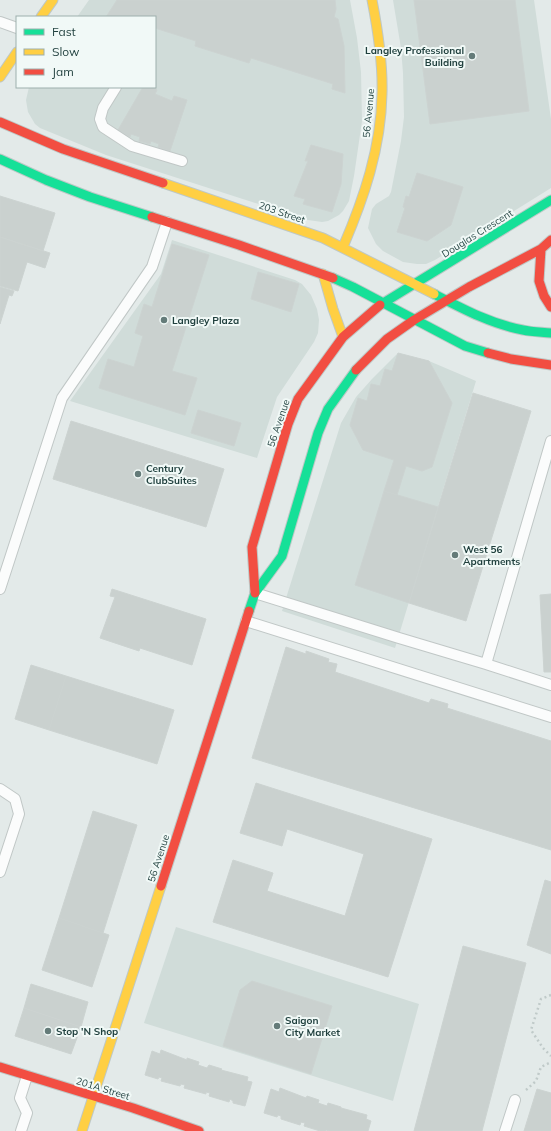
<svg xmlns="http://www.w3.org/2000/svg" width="551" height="1131" font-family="Mulish,sans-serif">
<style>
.built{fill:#d0dcd9}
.building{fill:#cad1cf;stroke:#ccd3d1}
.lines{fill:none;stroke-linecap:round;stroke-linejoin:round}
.lane-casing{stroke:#c0c7c6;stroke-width:12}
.fast-casing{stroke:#bec8c6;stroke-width:11}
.slow-casing{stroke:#bec8c6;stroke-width:11}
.jam-casing{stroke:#bec8c6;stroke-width:11}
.path{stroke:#c0cac9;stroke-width:2.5;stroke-dasharray:2 3;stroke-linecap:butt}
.lane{stroke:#fbfcfc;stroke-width:10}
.fast{stroke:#16e098;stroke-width:9}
.slow{stroke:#ffcf43;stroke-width:9}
.jam{stroke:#f24e42;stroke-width:9}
.poi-dot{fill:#647b79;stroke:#f1f9f7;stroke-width:1.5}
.labels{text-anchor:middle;stroke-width:4;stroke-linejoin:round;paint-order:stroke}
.poi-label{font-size:10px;font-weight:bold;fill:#1f3f3d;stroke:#f1f9f7;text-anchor:start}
.street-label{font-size:10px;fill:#1f3f3d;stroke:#f1f9f7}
</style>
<rect width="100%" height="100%" fill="#e3eae9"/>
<path class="built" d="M89,0h261l7,38 4,34 1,49 -8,55 -5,25 -6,10 -4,4 -11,6 -6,1 -14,-2 -202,-65 -66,-27 -5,-4 -7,-12 -2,-12 3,-13h126v-70h-78z
M393,0h141l17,119v69l-116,72 -9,4h-9l-14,-2 -20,-11 -7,-7 -8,-16 4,-19 4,-5 13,-8 2,-4 10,-51 3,-24 -1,-44 -2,-25z
M172,240l123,40 7,4 9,11 6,14 2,11 -1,13 -4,9 -37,55 -20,61 -187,-57 91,-127z
M398,353l31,8 47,20 -81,267 -113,-37 59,-188 15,-26 16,-18z
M176,927l243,77 -26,97 -249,-78z"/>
<path class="building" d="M117,0h218l1,9 -2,8 4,2 6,27 1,47 -13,-4 1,-5 -82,-26 -2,5 -54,-17 1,-5 -41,-13v-11h-49z
M414,0h101l14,111 -99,13z
M143,87h10l4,3 -2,4 17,7 2,-5 13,4 -17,51 -12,-4 1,-3 -8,-3 -1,3 -11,-3 1,-4 -9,-3 -1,3 -12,-7z
M311,145l32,9 -2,30 -9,28 -29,-8 2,-5 -11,-3 14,-35h-3z
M417,173l46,14 -12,38 -24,16 -30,-9 8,-24 -2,-1 3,-11 3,1z
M0,196l55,17 -12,38 -43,-14z
M0,237l50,16 -5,15 -18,-6 -9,29 -18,-5z
M172,244l37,11 -37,116 25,7 -12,37 -86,-27 9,-29 26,8 9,-31 -8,-3 9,-29 8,3z
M258,272l41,12 -8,28 -40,-13z
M0,287l14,4 -2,5 -3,-1 -9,29z
M398,353l31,8 23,42 -20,64 -10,4 -16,-5 -9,29 -13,-4 10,-31 -31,-10 -13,-25 8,-27 9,3 4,-17 9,2 5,-17 7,2z
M473,393l58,18 -65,210 -57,-18z
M198,410l43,13 -7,23 -43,-13z
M71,421l153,48 -18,58 -153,-48z
M384,491l54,16 -29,96 -54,-18z
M112,589l94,30 -14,46 -52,-17 -1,3 -39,-13 15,-41 -5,-1z
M551,594v78h-7l-4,-77z
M286,647l20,7v-3l23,8 -1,3 9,2 -2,8 94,31 2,-4 17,5 -1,4 104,33v109l-299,-92z
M31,665l35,11 -17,54 -34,-11z
M66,676l108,34 -17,54 -108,-34z
M256,783l176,56 -44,138 -175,-55 20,-62 40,13 -6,18 78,25 19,-62 -77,-25 -5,17 -42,-13z
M93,811l44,14 -34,108 -44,-15z
M545,880l6,2v72l-24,-9z
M59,918l50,17 -17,52 -50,-17z
M463,946l63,17 -44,168h-68z
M252,981l80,25 -21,68 -88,-28 17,-56z
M31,984l57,18 -7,25 -57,-19z
M24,1008l57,19 -10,27 -56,-18z
M161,1050l26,10v-2l12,4 -1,3 9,3 2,-3 13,4 -1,1 27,7 -1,4 5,1 -7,24 -12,-3v-2l-3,-2 -1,3 -20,-6 1,-3 -4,-1v2l-22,-6 1,-3 -4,-1 -1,2 -19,-5 1,-3 -3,-1 -1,2 -13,-4 7,-24 8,3z
M280,1088l26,10 1,-2 12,4 -1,3 9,3 1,-3 13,4v1l26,7 -1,4 5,2 -3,10h-39l-3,-1 -1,1h-5l-16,-5 1,-3 -4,-1 -1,3 -19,-6v-3l-3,-1 -1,2 -13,-4 7,-24 8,3z
M537,1089l14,4v38h-27z"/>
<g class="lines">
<g class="lane-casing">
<path id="lane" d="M0,22l17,6
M116,87l-13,21 -3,11 3,8 29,19 50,15
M551,441l-65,223 65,21
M0,589l62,-191 90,-131 15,-45
M255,593l144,45 87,26
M246,621l305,96
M0,789l15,10 4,15 -19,58
M21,1131l6,-18 -7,-15 7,-22
M505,1131l10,-31"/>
</g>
<g class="fast-casing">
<path id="fast" d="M0,159l46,21 44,17 62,20
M333,278l20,9 112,59 23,7
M434,294c29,15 57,30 89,36 9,2 19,2 28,3
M380,305l171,-105
M249,611l6,-18 27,-37 36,-123 10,-24 28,-39"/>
</g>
<g class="slow-casing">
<path id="slow" d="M41,17l12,-17
M0,77l17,-25
M163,183l160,55 111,56
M343,247c21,-49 38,-99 39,-153 1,-31 -4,-63 -10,-94
M323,274l10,35 10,28
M82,1131l79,-245"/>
</g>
<g class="jam-casing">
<path id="jam" d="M0,122l63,27 100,34
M152,217l87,28 94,33
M541,249l-2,32 5,15 7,11
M488,353l23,6 40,6
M356,370l31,-31 27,-19 55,-33 72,-38 10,-9
M255,593l-3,-46 36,-123 10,-25 45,-62 37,-32
M161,886l88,-275
M0,1067l133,41 66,23"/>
</g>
<path class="path" d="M551,995l-10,4 -10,31 12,18 8,8
M526,1090l10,-9 5,-14 10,-5"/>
<use href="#lane" class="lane"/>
<use href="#fast" class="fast"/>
<use href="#slow" class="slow"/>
<use href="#jam" class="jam"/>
</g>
<g class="poi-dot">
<circle cx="472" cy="56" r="4"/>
<circle cx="164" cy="320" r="4"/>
<circle cx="138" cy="474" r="4"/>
<circle cx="455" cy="555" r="4"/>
<circle cx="277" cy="1026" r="4"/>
<circle cx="48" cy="1031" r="4"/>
</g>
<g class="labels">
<g class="poi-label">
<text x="464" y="54" text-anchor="end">Langley Professional<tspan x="464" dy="12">Building</tspan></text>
<text x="172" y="324">Langley Plaza</text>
<text x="146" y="472">Century<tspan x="146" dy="12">ClubSuites</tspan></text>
<text x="463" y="553">West 56<tspan x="463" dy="12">Apartments</tspan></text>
<text x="285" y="1024">Saigon<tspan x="285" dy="12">City Market</tspan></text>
<text x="56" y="1035">Stop 'N Shop</text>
</g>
<g class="street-label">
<text transform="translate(368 113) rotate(-85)" y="4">56 Avenue</text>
<text transform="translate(282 212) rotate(19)" y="4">203 Street</text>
<text transform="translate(477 233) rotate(-32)" y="4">Douglas Crescent</text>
<text transform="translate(278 423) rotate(-71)" y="4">56 Avenue</text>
<text transform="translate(158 858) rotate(-72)" y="4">56 Avenue</text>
<text transform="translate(103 1088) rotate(17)" y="4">201A Street</text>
</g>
</g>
<rect x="16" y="16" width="140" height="72" fill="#f1f9f7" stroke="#9dafad"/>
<rect x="24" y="29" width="20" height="6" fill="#16e098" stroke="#9dafad"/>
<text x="52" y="36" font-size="12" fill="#1f3f3d">Fast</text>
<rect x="24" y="49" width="20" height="6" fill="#ffcf43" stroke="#9dafad"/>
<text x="52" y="56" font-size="12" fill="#1f3f3d">Slow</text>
<rect x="24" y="69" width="20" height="6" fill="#f24e42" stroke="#9dafad"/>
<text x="52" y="76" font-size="12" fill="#1f3f3d">Jam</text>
</svg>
